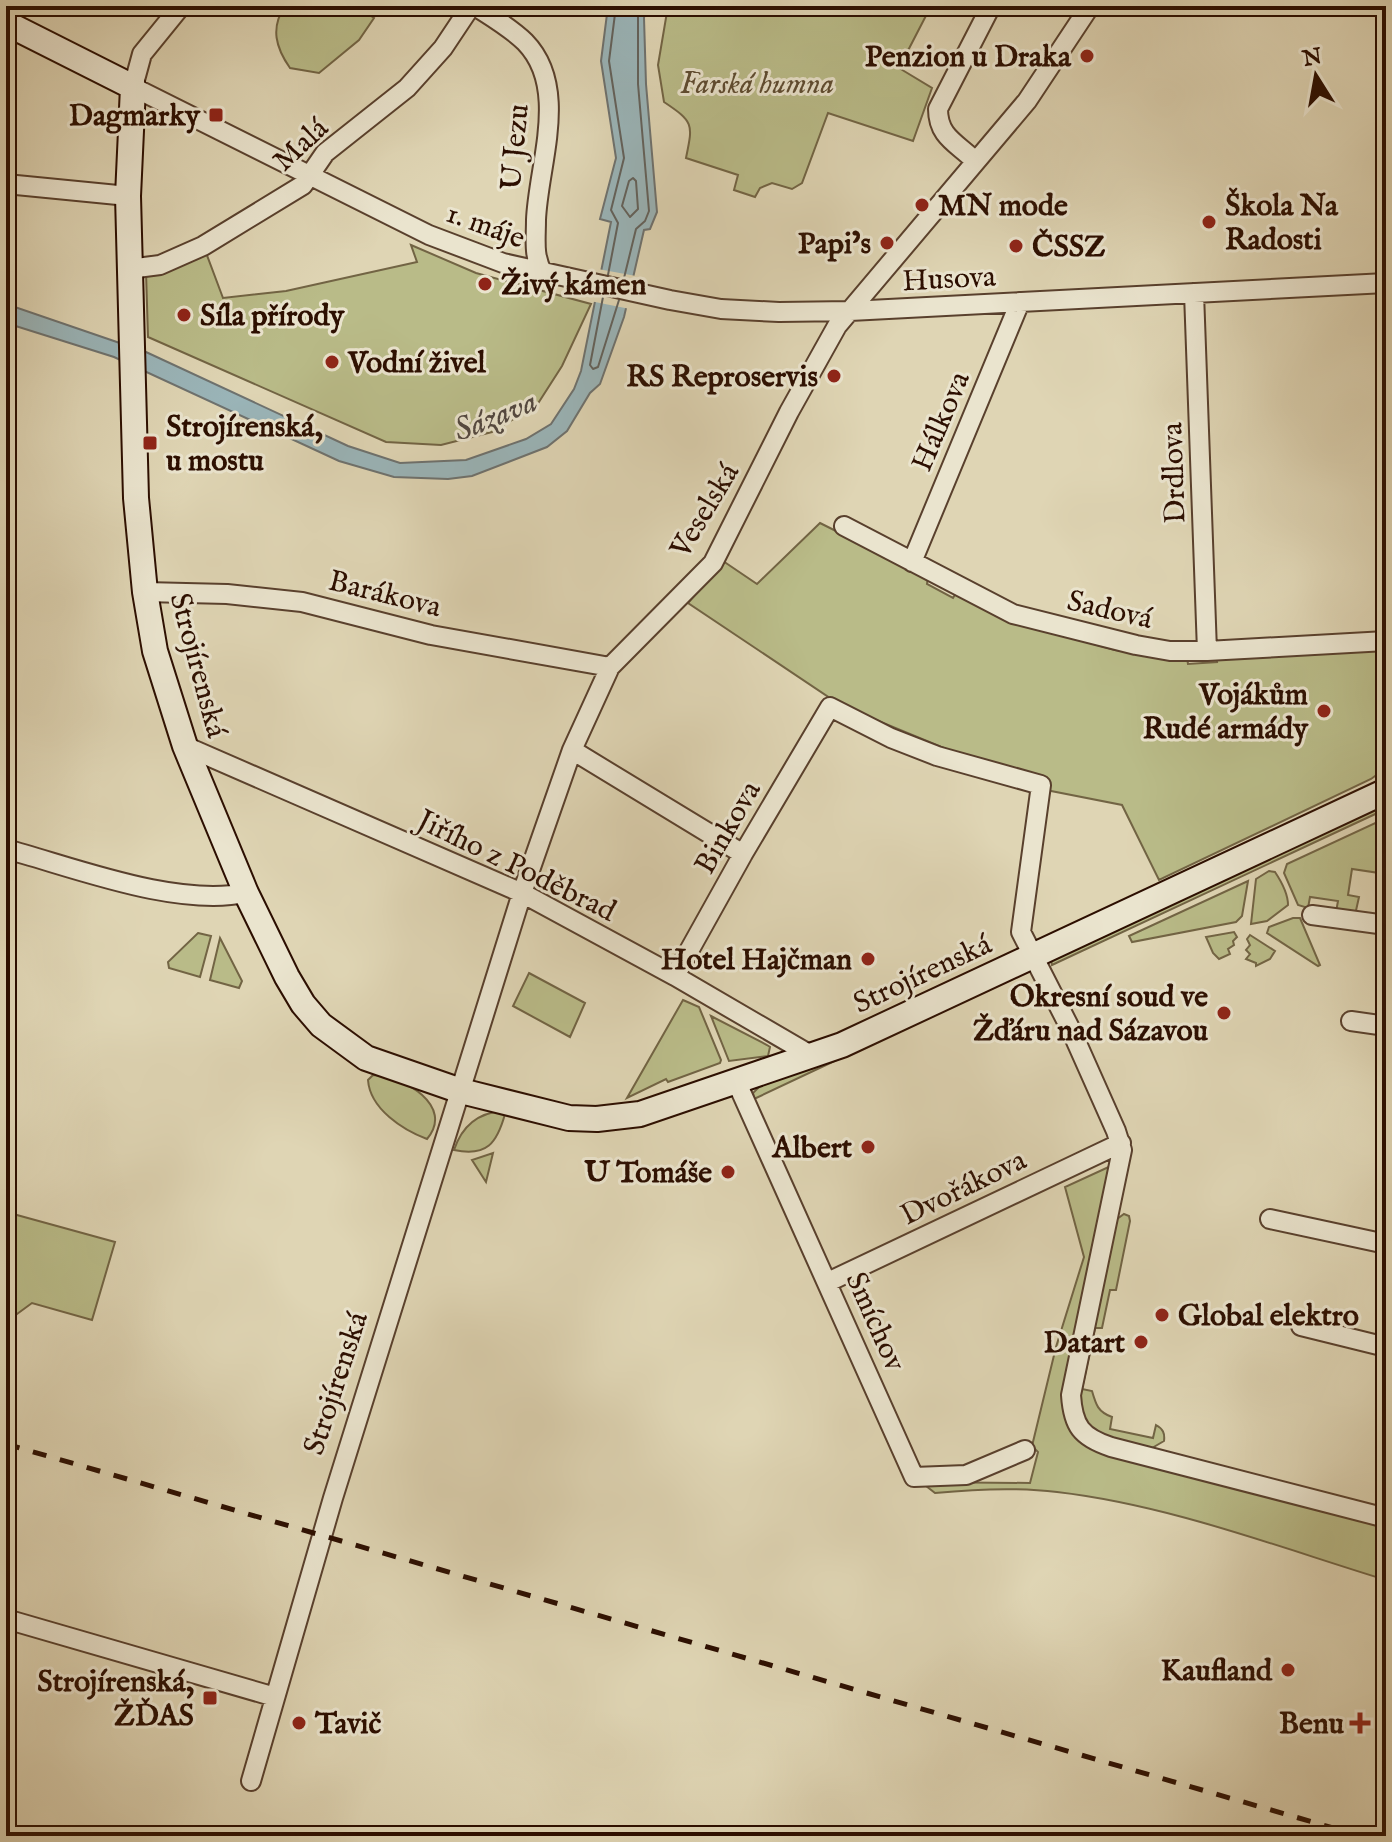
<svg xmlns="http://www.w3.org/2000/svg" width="1392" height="1842" font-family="'IM FELL English',serif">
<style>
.green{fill:#b9bb88;stroke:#726444;stroke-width:2}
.water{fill:#9ab5b9;stroke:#6e726f;stroke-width:2}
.pier{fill:#dfd5b4}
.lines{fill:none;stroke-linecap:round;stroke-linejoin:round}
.shore{stroke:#63625c;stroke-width:2}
.street-casing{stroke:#59402d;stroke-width:22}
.secondary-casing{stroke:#2c0e00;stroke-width:28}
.street{stroke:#eae4ce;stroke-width:18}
.secondary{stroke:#eae4ce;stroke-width:24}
.rail{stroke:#2c0e00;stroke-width:5;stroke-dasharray:14 14;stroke-linecap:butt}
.poi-dot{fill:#8f2418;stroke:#eae4ce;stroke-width:3}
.labels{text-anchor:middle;stroke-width:6;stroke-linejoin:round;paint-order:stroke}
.poi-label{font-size:30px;font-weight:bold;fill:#2c0e00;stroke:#eae4ce;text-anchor:end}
.park-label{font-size:30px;font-style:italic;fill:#5d4b30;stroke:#eae4ce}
.street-label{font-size:30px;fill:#2c0e00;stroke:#eae4ce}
.water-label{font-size:32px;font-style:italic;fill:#524841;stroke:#eae4ce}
</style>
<rect width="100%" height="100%" fill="#dfd5b4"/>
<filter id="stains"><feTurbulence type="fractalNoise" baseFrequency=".0025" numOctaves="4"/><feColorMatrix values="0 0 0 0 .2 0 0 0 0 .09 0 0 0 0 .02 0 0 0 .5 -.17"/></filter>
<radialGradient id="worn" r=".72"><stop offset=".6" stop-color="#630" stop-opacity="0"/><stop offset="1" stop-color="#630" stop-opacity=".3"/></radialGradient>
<path class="green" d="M285,6h72l17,12 -15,22 -40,33 -29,-5c-14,-20 -20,-40 -5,-62z
M668,6h263l-32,62 33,20 -19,53 -85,-28 -26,70 -10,6 -20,-6 -12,5 -5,9 -21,-7 4,-15 -52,-17c7,-34 8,-36 -22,-56l-6,-37z
M411,245l65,28 115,31 -29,62 -25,39 -45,27 -51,13 -55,-3 -238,-105 -2,-65 59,-22 18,48 63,-7 131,-29z
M820,523l108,54 -1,7 26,14 3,-5 69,32 90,25 72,8 1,6 29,-2 -1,-5 170,-8v119l-15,11 -212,101 -37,-75 -76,-15 -204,-84 -154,-103 35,-42 34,23z
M1386,805v4l-334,156 -1,-5 301,-144z
M1386,818v56l-34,-5 -4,26 11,2 -4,18 -19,-3 2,-11 -28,-4 -2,11 -10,-3 -14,-32 3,-9z
M1269,871l6,1c6,9 13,22 13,33l-21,16 -16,3 5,-45z
M1248,881l-6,35 -6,6 -104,20 -3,-6z
M1293,918h7l20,47 -2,1 -51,-33 2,-6z
M1234,932l3,5 -4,4 1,4 -6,4 2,5 -11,5 -6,-6 -7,-16z
M198,933l13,3 -11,41 -31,-9 -1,-6z
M1250,935l25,16 -5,8 -14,7v-3l-10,-4 4,-5 -4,-4 4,-5 -3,-6z
M220,938l22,43 -3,7 -29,-8z
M529,973l56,30 -15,34 -57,-31z
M683,1000l16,7 22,53 -1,3 -52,19 -2,-3 -39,19z
M711,1016l56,29 3,2 -2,9 -39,5z
M843,1057l-89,42 -1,-6 7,-7z
M373,1075c31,1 82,31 54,64 -24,-9 -57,-30 -59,-59z
M502,1111l3,3c-8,29 -18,43 -51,36 8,-24 23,-37 48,-39z
M493,1153l-7,29 -14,-22z
M1113,1165l-40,267 313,92v56c-108,-33 -217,-75 -329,-88 -41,-5 -81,-3 -122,1l-14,-11 109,1 8,-31 -6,-6 24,-99 28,-90 -19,-70z
M6,1212l109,30 -23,78 -60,-17 -26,19z
M1124,1214l5,2 1,5 -14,69h-6l-8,38h-7l-13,61 10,2c4,14 6,21 20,26l-2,12 43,9 3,-13c7,4 9,8 8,16l-12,7 -50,-11 -19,-17 -5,-28 39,-173z"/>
<path class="water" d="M608,6h38l-2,12 2,66 11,128 -7,17 -6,1 -20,87 -24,67 -10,9 -23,38 -20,16 -75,29 -24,3 -54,-2 -55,-16 -225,-104 -108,-34v-17h6l134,46 202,94 52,17 66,-3 60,-21 25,-15 23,-35 7,-18 30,-149 -11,-3 16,-61 -15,-97z"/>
<path class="pier" d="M598,269l38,7 -6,33 -40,-8z"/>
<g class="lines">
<path class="shore" d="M633,178l3,3 2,28 -8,8 -8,-11 7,-25z
M608,275l10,-52 -7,-13 13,-52 -15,-97 7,-55
M624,278l12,-49 9,-8 4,-10 -11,-127v-78
M603,297l-13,68 3,4 5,-2 21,-67"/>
<g class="street-casing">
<path id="street" d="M181,6l-39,48 -9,33 296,148 74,28 167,37 51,9 58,3 71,-1 536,-28
M475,6c17,11 36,22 50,36 45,46 13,123 11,178 0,20 -3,36 7,53
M975,161c-18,-18 -37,-24 -37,-52l53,-103
M6,184l122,12
M129,269l31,-4 43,-19 100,-61 22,-32 82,-65 36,-40 28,-42
M1194,293l13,358
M844,526l169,88 123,31 34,6h37l179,-10
M912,562l108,-260
M145,592l82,2 75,8 129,33 179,32
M185,746l337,147 153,83 139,81
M572,750l171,104
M6,849c70,19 169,58 240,44
M1312,915l74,10
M675,976l68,-122 87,-147 61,31 46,18 104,29 -20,147 50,98 45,101 6,19 -51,245c2,31 10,42 40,52l275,71
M1351,1021l35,5
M737,1083l177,394 52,-2 59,-25
M1270,1219l116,25
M828,1282l293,-139
M1301,1326l85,21
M6,1619l269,78
M251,1781l82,-283 189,-605 50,-143 38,-83 103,-104 76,-151 48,-86 190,-225 63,-95"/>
</g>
<g class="secondary-casing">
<path id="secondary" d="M6,23l127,64 -5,109 8,302 9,94 10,59 30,95 61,147 41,84 16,27 18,21 45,33 95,33 108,27 28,1 43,-5 202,-69 544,-254"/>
</g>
<use href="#street" class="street"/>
<use href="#secondary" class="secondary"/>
<path class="rail" d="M6,1444l1355,392"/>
</g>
<g class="poi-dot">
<circle cx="1087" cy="56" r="8"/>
<rect x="208" y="107" width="16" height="16" rx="4"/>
<circle cx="922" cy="205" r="8"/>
<circle cx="1209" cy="222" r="8"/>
<circle cx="887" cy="243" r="8"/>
<circle cx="1016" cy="246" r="8"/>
<circle cx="485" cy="284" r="8"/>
<circle cx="184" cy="315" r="8"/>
<circle cx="332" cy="362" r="8"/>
<circle cx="834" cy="376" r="8"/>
<rect x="142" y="435" width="16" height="16" rx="4"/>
<circle cx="1324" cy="711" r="8"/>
<circle cx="868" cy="959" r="8"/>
<circle cx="1224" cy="1013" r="8"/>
<circle cx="868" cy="1147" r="8"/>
<circle cx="728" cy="1172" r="8"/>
<circle cx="1162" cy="1315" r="8"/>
<circle cx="1141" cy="1342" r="8"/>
<circle cx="1288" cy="1670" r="8"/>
<rect x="202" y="1690" width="16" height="16" rx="4"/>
<circle cx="299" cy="1723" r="8"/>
<path d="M1356 1711h8v8h8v8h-8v8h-8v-8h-8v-8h8z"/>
</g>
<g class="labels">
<g class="poi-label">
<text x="1071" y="66">Penzion u Draka</text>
<text x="200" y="125">Dagmarky</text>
<text x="938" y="215" text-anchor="start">MN mode</text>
<text x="1225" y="215" text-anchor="start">Škola Na<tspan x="1225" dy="34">Radosti</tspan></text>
<text x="871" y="253">Papi’s</text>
<text x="1032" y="256" text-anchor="start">ČSSZ</text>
<text x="501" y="294" text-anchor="start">Živý kámen</text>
<text x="200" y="325" text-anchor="start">Síla přírody</text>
<text x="348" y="372" text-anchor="start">Vodní živel</text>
<text x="818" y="386">RS Reproservis</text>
<text x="166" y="436" text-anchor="start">Strojírenská,<tspan x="166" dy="34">u mostu</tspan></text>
<text x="1308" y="704">Vojákům<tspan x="1308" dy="34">Rudé armády</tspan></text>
<text x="852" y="969">Hotel Hajčman</text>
<text x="1208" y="1006">Okresní soud ve<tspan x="1208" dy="34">Žďáru nad Sázavou</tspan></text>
<text x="852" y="1157">Albert</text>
<text x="712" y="1182">U Tomáše</text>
<text x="1178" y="1325" text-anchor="start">Global elektro</text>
<text x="1125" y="1352">Datart</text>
<text x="1272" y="1680">Kaufland</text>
<text x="194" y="1691">Strojírenská,<tspan x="194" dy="34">ŽĎAS</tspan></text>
<text x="315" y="1733" text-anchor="start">Tavič</text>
<text x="1344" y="1733">Benu</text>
</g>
<g class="park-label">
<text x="757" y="93">Farská humna</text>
</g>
<g class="street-label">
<text transform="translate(300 144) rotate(-43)" y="10">Malá</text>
<text transform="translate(514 147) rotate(-85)" y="10">U Jezu</text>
<text transform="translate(486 225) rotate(20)" y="10">1. máje</text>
<text transform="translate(949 278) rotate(-3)" y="10">Husova</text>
<text transform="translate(940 421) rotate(-67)" y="10">Hálkova</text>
<text transform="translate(1173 473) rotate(-92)" y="10">Drdlova</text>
<text transform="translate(704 510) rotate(-59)" y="10">Veselská</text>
<text transform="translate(385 593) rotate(14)" y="10">Barákova</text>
<text transform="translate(1110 609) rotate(13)" y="10">Sadová</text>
<text transform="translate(199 665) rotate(75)" y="10">Strojírenská</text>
<text transform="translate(727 827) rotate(-60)" y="10">Binkova</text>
<text transform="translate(517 865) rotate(26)" y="10">Jiřího z Poděbrad</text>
<text transform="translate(922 973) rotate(-25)" y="10">Strojírenská</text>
<text transform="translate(963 1187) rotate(-26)" y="10">Dvořákova</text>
<text transform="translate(876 1321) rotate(66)" y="10">Smíchov</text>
<text transform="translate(335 1383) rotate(-72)" y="10">Strojírenská</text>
</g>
<g class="water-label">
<text transform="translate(495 415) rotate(-22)" y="11">Sázava</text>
</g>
</g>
<rect width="1392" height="1842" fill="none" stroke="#dfd5b4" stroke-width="32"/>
<rect x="8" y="8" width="1376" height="1826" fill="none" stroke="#2c0e00" stroke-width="4"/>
<rect x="16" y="16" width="1360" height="1810" fill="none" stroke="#2c0e00" stroke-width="2"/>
<g transform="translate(1316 76) rotate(349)" stroke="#eae4ce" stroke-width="6" paint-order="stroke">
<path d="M0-6L14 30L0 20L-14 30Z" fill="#2c0e00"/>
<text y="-12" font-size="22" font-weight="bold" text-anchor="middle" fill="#2c0e00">N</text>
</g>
<rect width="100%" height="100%" filter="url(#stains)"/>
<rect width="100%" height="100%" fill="url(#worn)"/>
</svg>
